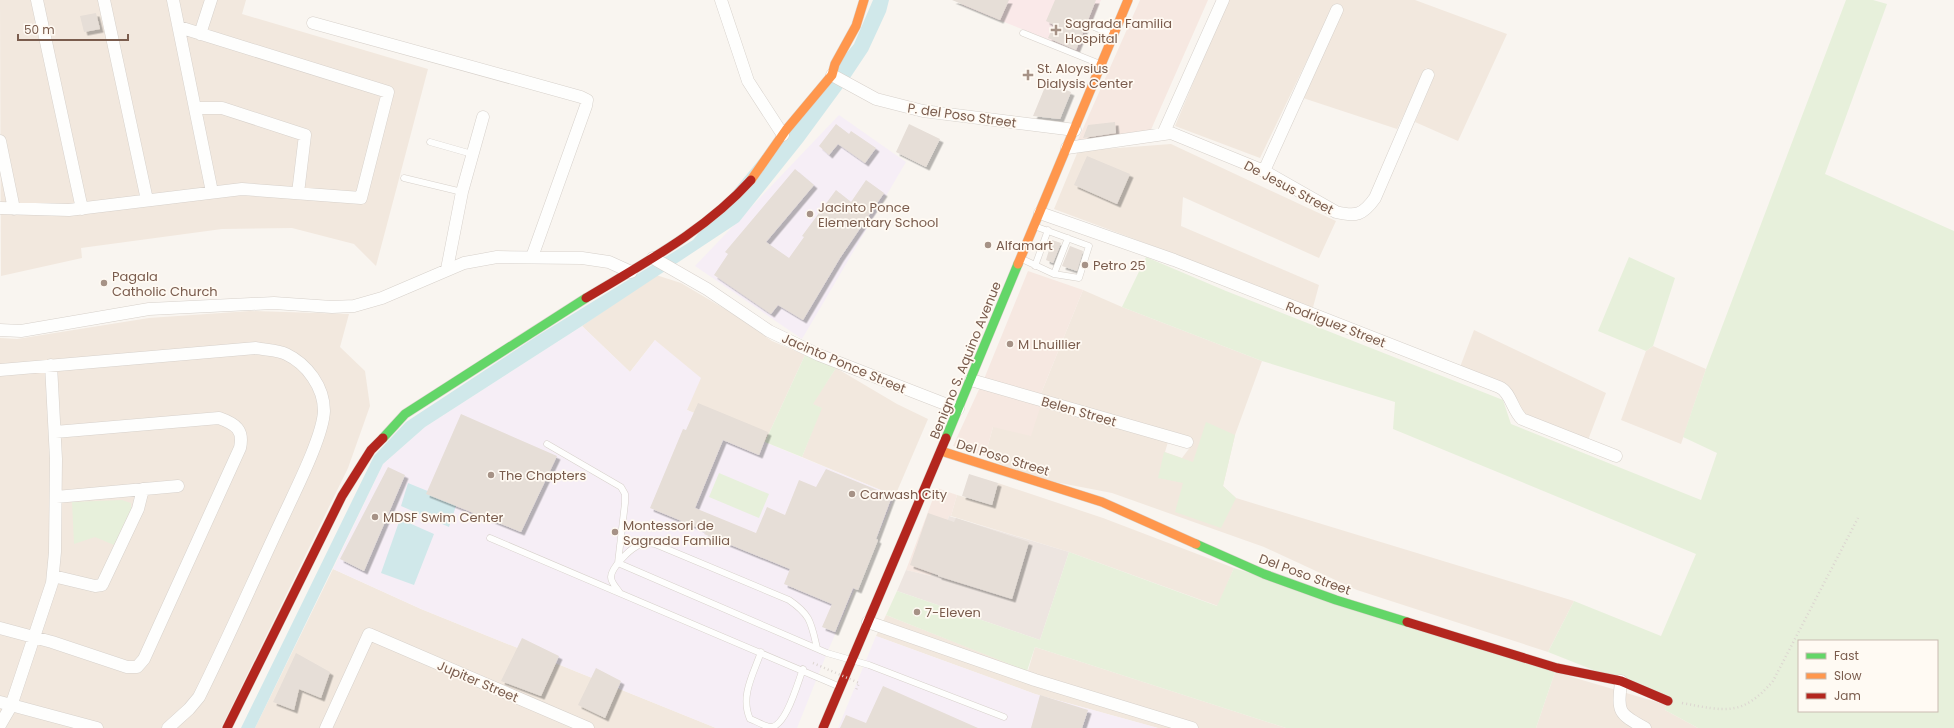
<svg xmlns="http://www.w3.org/2000/svg" width="1954" height="728" font-family="Poppins,sans-serif">
<style>
.residential{fill:#f2e8de}
.commercial{fill:#f6e8e1}
.industrial{fill:#ede5e0}
.education{fill:#f6eef6}
.medical{fill:#fae9e9}
.green{fill:#e7f0db;fill-rule:evenodd}
.water{fill:#d0e8ea}
.building{fill:#e6ded7;filter:url(#shadow)}
.lines{fill:none;stroke-linecap:round;stroke-linejoin:round}
.lane-casing{stroke:#d7d1cb;stroke-width:7}
.street-casing{stroke:#d7d1cb;stroke-width:13}
.fast-casing{stroke:#d9d2cb;stroke-width:10}
.slow-casing{stroke:#d9d2cb;stroke-width:10}
.jam-casing{stroke:#d9d2cb;stroke-width:10}
.path{stroke:#dcd5d0;stroke-width:2.5;stroke-dasharray:1 3;stroke-linecap:butt}
.lane{stroke:#fefefd;stroke-width:6}
.street{stroke:#fefefd;stroke-width:12}
.fast{stroke:#63d668;stroke-width:9}
.slow{stroke:#ff974d;stroke-width:9}
.jam{stroke:#b3261e;stroke-width:9}
.path-bridge{stroke:#dcd5d0;stroke-width:2.5;stroke-dasharray:1 3;stroke-linecap:butt}
.poi-dot{fill:#a69286;stroke:#fffaf3;stroke-width:1.5}
.labels{text-anchor:middle;stroke-width:3.5;stroke-linejoin:round;paint-order:stroke}
.poi-label{font-size:13px;fill:#7a5c4d;stroke:#fffaf3;text-anchor:start}
.street-label{font-size:13px;fill:#7a5c4d;stroke:#fffaf3}
</style>
<defs>
<filter id="shadow"><feDropShadow dx="3.5" dy="3.5" stdDeviation="0" flood-color="#0004"/></filter>
</defs>
<rect width="100%" height="100%" fill="#f9f5f0"/>
<path class="residential" d="M0,0h246l-4,14 186,55 -52,197 -22,-22 -62,-16 -70,1 -141,19 1,10 -81,18z
M1228,0h187l92,34 -49,107 -43,-19 20,-48 -9,-6 -29,61 -97,-32 43,-88 -9,-5 -74,154 -85,-32z
M1171,144l165,77 -17,37 -136,-61 -2,29 138,59 -7,26 -135,-56 -123,-46 24,-58z
M656,275l25,8 49,29 42,29 33,14 -40,87 -78,-32 -32,-70 -25,32 -48,-46z
M1083,290l39,17 140,54 -27,74 -12,51 13,12 338,103 -26,51 -191,-62 -93,-43 -152,-54 -88,-17 -39,-20 8,-29 48,-22 127,37 -3,10 17,6 12,-16 -154,-46z
M250,311l99,3 -9,33 25,24 5,35 -22,62 -127,260h-221v-390l17,1 132,-21z
M1474,330l132,63 -18,47 -65,-20 -15,-31 -48,-22z
M1653,346l53,23 -25,75 -60,-24 25,-69z
M836,368l61,36 31,15 -33,77 -93,-39 19,-49 -9,-4z
M998,483l105,35 131,50 -16,38 -149,-54 -118,-36 6,-21 35,10z
M333,569l88,40 295,119h-461z
M886,615l142,56 7,-24 251,81h-128l-123,-34 -159,-58z
M1555,672l112,33 -2,5 33,18h-162z"/>
<path class="commercial" d="M1140,0h68l-58,132 -73,10z
M1028,271l55,19 -43,106 -56,-17z
M981,385l60,20 -10,31 -38,-9 -8,29 -32,-10z
M937,488l20,7 -6,21h-2l-18,60 -25,-6z"/>
<path class="industrial" d="M949,516l120,36 -29,88 -143,-49 9,-21 25,6z"/>
<path class="education" d="M839,115l67,47 -104,177 -107,-73z
M582,326l48,46 25,-32 46,38 -14,32 208,86 -68,157 -30,75h-81l-295,-119 -88,-40 50,-105 42,-37z
M876,636l159,58 123,34h-320z"/>
<path class="medical" d="M963,0h138l-22,52 -117,-47z"/>
<path class="green" d="M1846,0h27l14,4 -62,170 129,57v497h-256l-33,-18 3,-13 -62,-22 -58,-23 26,-51 87,35 35,-82 -303,-125 2,-27 -133,-41 -140,-54 24,-50 80,34 277,109 8,24 190,76 16,-47 -34,-16 23,-68zM1799,641h138v70h-138z
M1629,257l46,21 -22,68 -7,5 -48,-20z
M805,355l31,13 -23,36 9,4 -20,49 -37,-15z
M1206,422l29,13 -12,51 13,12 -15,30 -46,-16 8,-29 -25,-5 6,-26 29,10z
M719,473l50,21 -10,24 -50,-21z
M122,500l9,3v6l-17,36 -19,-8 -21,7 -2,-42z
M1069,552l148,54 17,-38 321,104 -19,56h-250l-251,-81 -8,24 -141,-56 11,-24 143,49z"/>
<path class="water" d="M873,0h16l-3,12 -18,39 -18,27 -47,64 -64,80 -157,104 -157,101 -42,37 -128,264h-14l133,-272 32,-34 131,-86 156,-96 161,-196z
M408,483l49,20 -8,24 -48,-21z
M400,519l34,15 -20,51 -33,-12z"/>
<path class="building" d="M952,0h57l-9,20z
M1055,0h41l-8,20 -5,3 2,5 -9,22 -28,-12 6,-13 -8,-4z
M96,13l4,16 -16,3 -4,-16z
M1047,82l24,10 -11,27 -27,-3z
M1115,122l1,11 -33,5 5,-13z
M836,124l13,10 2,-3 25,17 -11,15 -27,-19 -9,11 -10,-9z
M909,124l31,15 -14,28 -30,-15z
M1087,156l43,18 -13,30 -43,-19z
M795,169l19,16 -48,57 23,16 15,-21 -2,-1 34,-46 15,12 15,-22 18,13 -44,65 -37,62 -25,-15 -7,9 -57,-39 14,-21 -3,-2z
M1052,240l9,3 -8,20 -7,-3z
M1070,246l13,5 -6,20 -15,-5z
M698,403l70,29 -9,23 -36,-15 -28,68 61,25 11,-26 18,8 14,-35 17,7 10,-18 66,27 -16,43 2,1 -20,50 -5,-2 -18,44 -13,-5 10,-23 -48,-20 6,-15 -86,-35 2,-3 -56,-23 33,-79 3,1z
M461,414l96,42 -36,76 -95,-38z
M388,467l17,8 -41,96 -24,-12z
M969,474l29,9 -6,22 -30,-9z
M928,513l26,9 2,-4 73,24 -17,57 -74,-23v-1l-28,-10z
M522,638l37,18 -18,40 -40,-15z
M296,653l34,19 -9,26 -22,-9 -5,21 -21,-8z
M596,668l25,13 -16,37 -27,-13z
M883,686l95,42h-138l6,-13 20,8z
M1040,695l48,15 -6,18h-51z"/>
<g class="lines">
<g class="lane-casing">
<path id="lane" d="M1087,24l24,10
M1023,33l77,31
M430,142l42,12
M404,178l58,14
M1022,259l32,15 25,4 10,-32 -52,-19
M1035,266l13,-36
M1054,274l14,-36
M547,444l74,43 4,7v9l-7,60
M490,538l348,148
M618,563l209,90 42,12 135,52
M620,593c-3,-5 -9,-10 -9,-16 0,-9 18,-27 26,-31 5,-3 12,-3 18,-2l134,56c22,15 22,23 28,48
M761,652c-8,23 -21,44 -11,67 6,2 14,7 20,8 16,1 28,-46 33,-58"/>
</g>
<g class="street-casing">
<path id="street" d="M37,0l45,209
M104,0l43,200
M173,0l39,192
M721,0l27,81 35,54
M313,23l268,74 6,3 -1,6 -54,151
M200,34l11,-34
M832,75l44,24 47,12 152,19
M196,108h26l83,27 -7,58
M1163,134l60,-134
M0,141l14,68
M1067,148l104,-15 93,38 72,41c20,5 27,3 39,-14l53,-123
M1264,171l73,-161
M0,208l69,2 173,-21 119,9 27,-106 -209,-65
M1040,213l134,47 325,127c12,5 13,23 23,32l94,37
M653,258l54,31 62,42 50,24 139,54
M447,269l15,-77 21,-75
M0,330l21,1 128,-22 125,-6 58,4 22,-1 28,-8 82,-35 33,-6 85,1 27,4 22,10
M0,370l256,-22c9,2 22,2 30,6 21,10 38,33 38,57 -1,25 -28,78 -39,102 -29,61 -56,124 -86,184l-10,12 -21,19
M971,380l216,62
M56,497l122,-11
M53,576l42,10 7,-1 36,-76 5,-20
M868,622l167,58 157,48
M0,628l52,14 75,25h10l7,-8 96,-211c4,-18 -4,-24 -21,-30l-164,14
M1621,681c-3,31 -4,32 24,47
M0,702l97,26
M0,725l11,-19 41,-123 3,-31 1,-93 -5,-94
M326,728l43,-94 219,94"/>
</g>
<g class="fast-casing">
<path id="fast" d="M383,438l22,-24 181,-116
M946,438l72,-174
M1196,544l68,30 72,26 71,22"/>
</g>
<g class="slow-casing">
<path id="slow" d="M751,180l35,-50 46,-55 3,-11 21,-38 8,-26
M1018,264l110,-264
M941,451l161,51 94,42"/>
</g>
<g class="jam-casing">
<path id="jam" d="M586,298c58,-35 119,-67 165,-118
M1407,622l150,46 64,13 47,20
M227,728l115,-232 29,-46 12,-12
M823,728l123,-290"/>
</g>
<path class="path" d="M1682,703c43,8 60,14 91,-22l85,-163"/>
<use href="#lane" class="lane"/>
<use href="#street" class="street"/>
<use href="#fast" class="fast"/>
<use href="#slow" class="slow"/>
<use href="#jam" class="jam"/>
<path class="path-bridge" d="M813,663l46,20 -3,7"/>
</g>
<g class="poi-dot">
<path d="M1054 24h4v4h4v4h-4v4h-4v-4h-4v-4h4z"/>
<path d="M1026 69h4v4h4v4h-4v4h-4v-4h-4v-4h4z"/>
<circle cx="810" cy="214" r="4"/>
<circle cx="988" cy="245" r="4"/>
<circle cx="1085" cy="265" r="4"/>
<circle cx="104" cy="283" r="4"/>
<circle cx="1010" cy="344" r="4"/>
<circle cx="491" cy="475" r="4"/>
<circle cx="852" cy="494" r="4"/>
<circle cx="375" cy="517" r="4"/>
<circle cx="615" cy="532" r="4"/>
<circle cx="917" cy="612" r="4"/>
</g>
<g class="labels">
<g class="poi-label">
<text x="1065" y="28">Sagrada Familia<tspan x="1065" dy="15">Hospital</tspan></text>
<text x="1037" y="73">St. Aloysius<tspan x="1037" dy="15">Dialysis Center</tspan></text>
<text x="818" y="212">Jacinto Ponce<tspan x="818" dy="15">Elementary School</tspan></text>
<text x="996" y="250">Alfamart</text>
<text x="1093" y="270">Petro 25</text>
<text x="112" y="281">Pagala<tspan x="112" dy="15">Catholic Church</tspan></text>
<text x="1018" y="349">M Lhuillier</text>
<text x="499" y="480">The Chapters</text>
<text x="860" y="499">Carwash City</text>
<text x="383" y="522">MDSF Swim Center</text>
<text x="623" y="530">Montessori de<tspan x="623" dy="15">Sagrada Familia</tspan></text>
<text x="925" y="617">7-Eleven</text>
</g>
<g class="street-label">
<text transform="translate(962 115) rotate(8)" y="5">P. del Poso Street</text>
<text transform="translate(1289 187) rotate(28)" y="5">De Jesus Street</text>
<text transform="translate(1336 324) rotate(21)" y="5">Rodriguez Street</text>
<text transform="translate(965 360) rotate(-68)" y="5">Benigno S. Aquino Avenue</text>
<text transform="translate(844 363) rotate(23)" y="5">Jacinto Ponce Street</text>
<text transform="translate(1079 411) rotate(16)" y="5">Belen Street</text>
<text transform="translate(1003 457) rotate(17)" y="5">Del Poso Street</text>
<text transform="translate(1305 574) rotate(20)" y="5">Del Poso Street</text>
<text transform="translate(478 681) rotate(23)" y="5">Jupiter Street</text>
</g>
</g>
<rect x="1798" y="640" width="140" height="72" fill="#fffaf3" stroke="#cabbb1"/>
<rect x="1806" y="653" width="20" height="6" fill="#63d668" stroke="#cabbb1"/>
<text x="1834" y="660" font-size="12" fill="#7a5c4d">Fast</text>
<rect x="1806" y="673" width="20" height="6" fill="#ff974d" stroke="#cabbb1"/>
<text x="1834" y="680" font-size="12" fill="#7a5c4d">Slow</text>
<rect x="1806" y="693" width="20" height="6" fill="#b3261e" stroke="#cabbb1"/>
<text x="1834" y="700" font-size="12" fill="#7a5c4d">Jam</text>
<path d="M18 34v6h110v-6" fill="none" stroke="#7a5c4d" stroke-width="2"/>
<text x="24" y="34" font-size="12" fill="#7a5c4d" stroke="#fffaf3" stroke-width="3" paint-order="stroke">50 m</text>
</svg>
